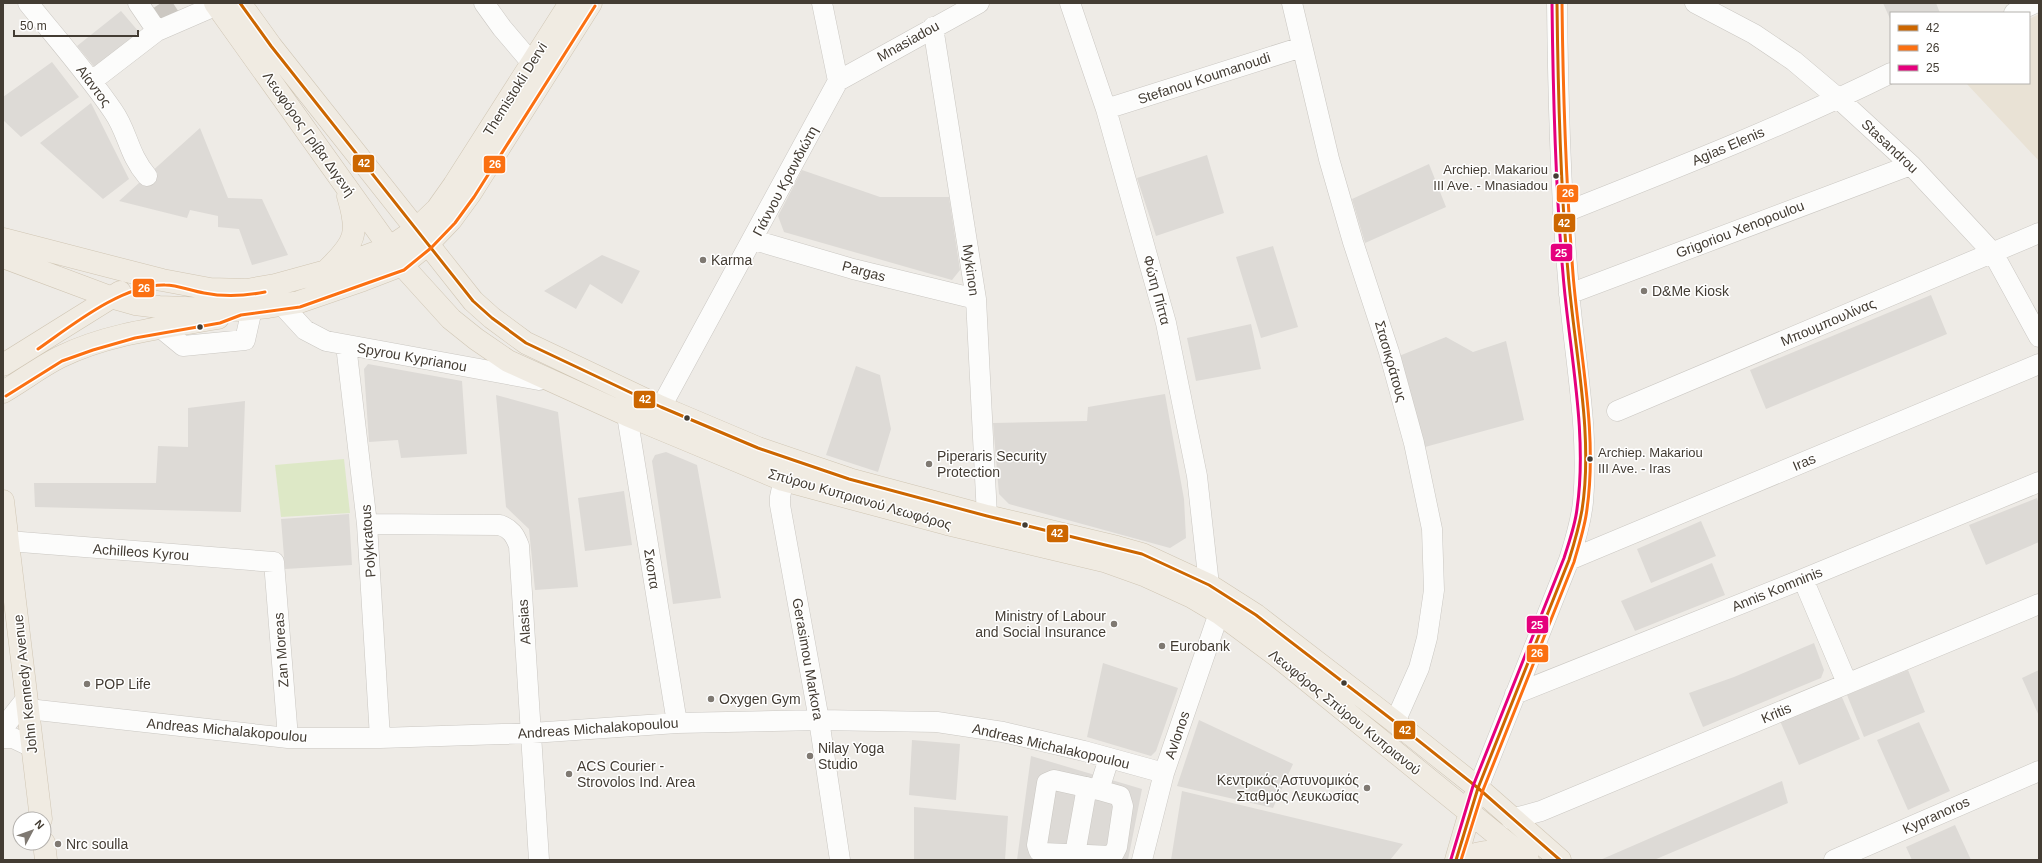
<svg xmlns="http://www.w3.org/2000/svg" width="2042" height="863" font-family="Arial,sans-serif">
<style>
.education{fill:#e9e2d5}
.green{fill:#dde8c6}
.parking{fill:#dddad6}
.lines{fill:none;stroke-linecap:round;stroke-linejoin:round}
.minor-tunnel{stroke:#ccc8c2;stroke-width:20;stroke-dasharray:20 10;stroke-linecap:butt}
.minor-casing{stroke:#cac7c2;stroke-width:21}
.major-casing{stroke:#d0c6b4;stroke-width:23}
.minor{stroke:#fcfcfb;stroke-width:20}
.major{stroke:#f0ebe2;stroke-width:22}
.bus-1-casing{stroke:#fff;stroke-width:6}
.bus-2-casing{stroke:#fff;stroke-width:6}
.bus-3-casing{stroke:#fff;stroke-width:6}
.bus-1{stroke:#c60;stroke-width:3}
.bus-2{stroke:#fb7012;stroke-width:3}
.bus-3{stroke:#e5007d;stroke-width:3}
.bus-dot{fill:#433c33;stroke:#fff;stroke-width:1.5}
.poi-dot{fill:#7f7972;stroke:#fff;stroke-width:1.5}
.labels{text-anchor:middle;stroke-width:3;stroke-linejoin:round;paint-order:stroke}
.bus-label{font-size:13px;fill:#433c33;stroke:#fff;text-anchor:end}
.street-label{font-size:14px;fill:#433c33;stroke:#fff}
.poi-label{font-size:14px;fill:#433c33;stroke:#fff;text-anchor:start}
.line-badge{stroke:#fff;stroke-width:1.5}
.badge-label{font-size:11px;text-anchor:middle;font-weight:bold;fill:#fff}
</style>
<rect width="100%" height="100%" fill="#eeebe6"/>
<path class="education" d="M2039,14v147l-73,-78h63v-64z"/>
<path class="green" d="M344,459l6,54 -69,4 -6,-52z"/>
<path class="parking" d="M1883,3h53l4,10h-49v8z
M121,11l30,35 -45,35 -29,-35z
M52,62l27,35 -58,40 -18,-17v-23z
M91,103l38,76 -26,20 -63,-56z
M200,128l28,70 34,1 26,56 -36,10 -13,-36 -21,-2v-11l-28,-6 -3,8 -68,-17z
M1207,155l17,58 -68,23 -19,-58z
M1429,164l17,43 -81,36 -13,-44z
M802,170l78,27h69l11,73 -8,10 -168,-48 -6,-16z
M1273,246l25,81 -37,11 -25,-81z
M602,255l38,16 -18,33 -32,-20 -14,25 -32,-18z
M1931,295l16,39 -181,75 -16,-39z
M1251,324l10,45 -65,12 -9,-43z
M1446,337l27,15 33,-11 18,79 -99,27 -26,-91z
M368,364l94,17 5,73 -66,4 -3,-18 -29,2 -5,-73z
M856,366l24,9 11,54 -13,43 -52,-17z
M1165,394l19,105 2,39 -16,10 -161,-44 -10,-10 -6,-71 94,-2 1,-14z
M496,395l62,17 20,175 -43,3 -6,-61 -23,-22z
M245,401l-4,111 -206,-5 -1,-24h122l2,-37 30,1v-39z
M666,452l31,13 24,133 -48,6 -21,-143 3,-6z
M624,491l8,54 -47,6 -7,-53z
M2037,498l2,7v37l-53,23 -17,-40z
M349,514l3,51 -67,4 -4,-50z
M1701,521l15,35 -65,27 -14,-34z
M1712,563l13,32 -90,36 -14,-30z
M1814,643l10,27 -3,8 -118,49 -14,-34 45,-16z
M1103,663l75,25 -22,63 -5,5 -64,-19z
M1908,670l17,42 -61,25 -17,-42z
M2039,670v46l-17,-38z
M1841,695l19,44 -61,26 -19,-44z
M1199,720l94,44 -20,44 -96,-22z
M1919,722l31,69 -42,19 -31,-70z
M912,740l48,4 -4,56 -47,-5z
M1031,756l111,33 -14,71h-111z
M1782,781l6,22 -134,57h-54z
M1182,791l221,53 -13,16h-219z
M914,807l94,9 -3,44h-91z
M1955,825l16,35h-59l-6,-13z"/>
<g class="lines">
<path class="minor-tunnel" d="M161,3l13,20"/>
<g class="minor-casing">
<path id="minor" d="M28,3c29,36 59,70 85,108 15,21 15,43 34,65
M138,3l19,28
M484,3l18,25 40,47
M822,3l16,78
M1070,3l36,106 60,214 31,153 12,109
M1292,3l37,156 24,83 36,110 25,91 18,86 2,61 -7,48 -8,30 -24,54
M1695,3l59,31 40,27 45,38 72,66 82,88 46,84
M2014,13l21,-10
M933,27l43,272 11,217
M92,81l65,-50 60,-26
M838,81l141,-78
M1106,109l196,-62
M1563,213c111,-44 221,-87 328,-140
M754,240l99,29 123,30
M1569,294l342,-129
M282,305l23,25 21,11 213,39
M161,328l22,18 62,-6 7,-31
M346,345l21,179 13,214
M661,407l177,-326
M1617,411l422,-178
M627,415l50,308
M787,464l-7,33v8l39,215 21,140
M367,524l133,1c11,4 15,10 19,21l20,314
M8,541l266,21 14,176
M1569,560l470,-196
M1803,579l44,104
M1515,694l288,-115 236,-97
M28,709l260,29h92l152,-5 145,-10 142,-3 118,2 66,10 81,19 80,22
M3,728l23,-29
M3,738h10l19,9
M1478,788l91,-228c6,-19 12,-38 14,-58 7,-75 -10,-150 -15,-224 -8,-91 -10,-183 -11,-275
M1099,790l-45,-10 -7,3 -10,62 2,6 4,2 67,3 4,-3 3,-6 6,-41 -3,-10 -21,-6 10,-32
M1511,819l30,-8 498,-207
M1075,854l12,-67
M1142,860l22,-87 55,-160
M1834,860l205,-89"/>
</g>
<g class="major-casing">
<path id="major" d="M215,3l187,262 49,54 25,20 32,22 119,54 156,65 164,44 157,37 42,15 46,21 27,16 58,43 251,204
M240,3l31,43 202,255 19,17 34,25 135,64 97,41 91,31 138,37 130,31 25,7 67,31 47,30 139,107 83,66 82,72
M3,239l159,41 48,9 37,1 28,-5 51,-14 64,-24 25,-17 22,-21 17,-24 116,-182
M3,257l107,40 25,7 24,3 81,3 28,-3 31,-5 64,-22 39,-15 25,-20 24,-25 19,-26 121,-191
M328,269c28,-27 31,-36 20,-73
M3,365l117,-73
M3,392c19,-11 37,-25 57,-35 49,-24 106,-30 158,-39
M3,501l38,318
M44,843l2,17
M1456,860l18,-62
M1464,860c18,-12 41,-10 60,-1"/>
</g>
<use href="#minor" class="minor"/>
<use href="#major" class="major"/>
<g class="bus-1-casing">
<path id="bus-1" d="M240,3l31,43 202,255 19,17 34,25 135,64 97,41 91,31 138,37 155,38 67,31 47,30 139,107 83,66 82,72
M1456,860l22,-72 91,-228c5,-16 10,-33 13,-50 12,-76 -8,-161 -14,-238 -8,-89 -10,-179 -11,-269"/>
</g>
<g class="bus-2-casing">
<path id="bus-2" d="M38,349c33,-23 85,-65 127,-64 13,0 26,6 39,8 20,4 41,3 61,-1
M6,396l56,-35 31,-11 42,-12 85,-15 21,-8 59,-8 104,-37 27,-22 24,-25 19,-26 121,-191
M1461,860l22,-70 91,-228c5,-18 11,-35 13,-53 11,-77 -8,-158 -14,-235 -7,-90 -10,-180 -11,-271"/>
</g>
<g class="bus-3-casing">
<path id="bus-3" d="M1451,859l22,-73 91,-228c5,-16 11,-32 13,-49 11,-76 -8,-159 -14,-235 -8,-90 -10,-180 -11,-271"/>
</g>
<use href="#bus-1" class="bus-1"/>
<use href="#bus-2" class="bus-2"/>
<use href="#bus-3" class="bus-3"/>
</g>
<g class="bus-dot">
<circle cx="1556" cy="176" r="3.5"/>
<circle cx="200" cy="327" r="3.5"/>
<circle cx="687" cy="418" r="3.5"/>
<circle cx="1590" cy="459" r="3.5"/>
<circle cx="1025" cy="525" r="3.5"/>
<circle cx="1344" cy="683" r="3.5"/>
</g>
<g class="poi-dot">
<circle cx="703" cy="260" r="4"/>
<circle cx="1644" cy="291" r="4"/>
<circle cx="929" cy="464" r="4"/>
<circle cx="1114" cy="624" r="4"/>
<circle cx="1162" cy="646" r="4"/>
<circle cx="87" cy="684" r="4"/>
<circle cx="711" cy="699" r="4"/>
<circle cx="810" cy="756" r="4"/>
<circle cx="569" cy="774" r="4"/>
<circle cx="1367" cy="788" r="4"/>
<circle cx="58" cy="844" r="4"/>
</g>
<g class="labels">
<g class="bus-label">
<text x="1548" y="174">Archiep. Makariou<tspan x="1548" dy="16">III Ave. - Mnasiadou</tspan></text>
<text x="1598" y="457" text-anchor="start">Archiep. Makariou<tspan x="1598" dy="16">III Ave. - Iras</tspan></text>
</g>
<g class="street-label">
<text transform="translate(908 41) rotate(-29)" y="5">Mnasiadou</text>
<text transform="translate(1204 78) rotate(-18)" y="5">Stefanou Koumanoudi</text>
<text transform="translate(94 86) rotate(53)" y="5">Αίαντος</text>
<text transform="translate(515 89) rotate(-58)" y="5">Themistokli Dervi</text>
<text transform="translate(309 134) rotate(55)" y="5">Λεωφόρος Γρίβα Διγενή</text>
<text transform="translate(1728 146) rotate(-23)" y="5">Agias Elenis</text>
<text transform="translate(1890 146) rotate(43)" y="5">Stasandrou</text>
<text transform="translate(785 181) rotate(-62)" y="5">Γιάννου Κρανιδιώτη</text>
<text transform="translate(1740 229) rotate(-21)" y="5">Grigoriou Xenopoulou</text>
<text transform="translate(971 270) rotate(82)" y="5">Mykinon</text>
<text transform="translate(864 271) rotate(15)" y="5">Pargas</text>
<text transform="translate(1157 290) rotate(75)" y="5">Φώτη Πίττα</text>
<text transform="translate(1828 322) rotate(-23)" y="5">Μπουμπουλίνας</text>
<text transform="translate(412 357) rotate(10)" y="5">Spyrou Kyprianou</text>
<text transform="translate(1391 361) rotate(74)" y="5">Στασικράτους</text>
<text transform="translate(1804 462) rotate(-23)" y="5">Iras</text>
<text transform="translate(860 499) rotate(16)" y="5">Σπύρου Κυπριανού Λεωφόρος</text>
<text transform="translate(368 541) rotate(-94)" y="5">Polykratous</text>
<text transform="translate(141 552) rotate(4)" y="5">Achilleos Kyrou</text>
<text transform="translate(652 569) rotate(81)" y="5">Σκοπα</text>
<text transform="translate(1777 589) rotate(-22)" y="5">Annis Komninis</text>
<text transform="translate(524 622) rotate(-94)" y="5">Alasias</text>
<text transform="translate(281 650) rotate(-94)" y="5">Zan Moreas</text>
<text transform="translate(808 659) rotate(80)" y="5">Gerasimou Markora</text>
<text transform="translate(25 684) rotate(-96)" y="5">John Kennedy Avenue</text>
<text transform="translate(1345 712) rotate(39)" y="5">Λεωφόρος Σπύρου Κυπριανού</text>
<text transform="translate(1776 713) rotate(-23)" y="5">Kritis</text>
<text transform="translate(598 728) rotate(-4)" y="5">Andreas Michalakopoulou</text>
<text transform="translate(227 730) rotate(5)" y="5">Andreas Michalakopoulou</text>
<text transform="translate(1177 735) rotate(-71)" y="5">Avlonos</text>
<text transform="translate(1051 746) rotate(13)" y="5">Andreas Michalakopoulou</text>
<text transform="translate(1936 815) rotate(-24)" y="5">Kypranoros</text>
</g>
<g class="poi-label">
<text x="711" y="265">Karma</text>
<text x="1652" y="296">D&amp;Me Kiosk</text>
<text x="937" y="461">Piperaris Security<tspan x="937" dy="16">Protection</tspan></text>
<text x="1106" y="621" text-anchor="end">Ministry of Labour<tspan x="1106" dy="16">and Social Insurance</tspan></text>
<text x="1170" y="651">Eurobank</text>
<text x="95" y="689">POP Life</text>
<text x="719" y="704">Oxygen Gym</text>
<text x="818" y="753">Nilay Yoga<tspan x="818" dy="16">Studio</tspan></text>
<text x="577" y="771">ACS Courier -<tspan x="577" dy="16">Strovolos Ind. Area</tspan></text>
<text x="1359" y="785" text-anchor="end">Κεντρικός Αστυνομικός<tspan x="1359" dy="16">Σταθμός Λευκωσίας</tspan></text>
<text x="66" y="849">Nrc soulla</text>
</g>
</g>
<g class="line-badge">
<rect x="352" y="154" width="23" height="19" rx="4" fill="#c60"/>
<rect x="483" y="155" width="23" height="19" rx="4" fill="#fb7012"/>
<rect x="1556" y="184" width="23" height="19" rx="4" fill="#fb7012"/>
<rect x="1553" y="213" width="23" height="20" rx="4" fill="#c60"/>
<rect x="1550" y="243" width="23" height="19" rx="4" fill="#e5007d"/>
<rect x="132" y="278" width="23" height="20" rx="4" fill="#fb7012"/>
<rect x="633" y="390" width="23" height="19" rx="4" fill="#c60"/>
<rect x="1046" y="524" width="23" height="19" rx="4" fill="#c60"/>
<rect x="1526" y="615" width="23" height="19" rx="4" fill="#e5007d"/>
<rect x="1526" y="644" width="23" height="19" rx="4" fill="#fb7012"/>
<rect x="1393" y="720" width="23" height="20" rx="4" fill="#c60"/>
</g>
<g class="badge-label">
<text x="364" y="167">42</text>
<text x="495" y="168">26</text>
<text x="1568" y="197">26</text>
<text x="1564" y="227">42</text>
<text x="1561" y="257">25</text>
<text x="144" y="292">26</text>
<text x="645" y="403">42</text>
<text x="1057" y="537">42</text>
<text x="1537" y="629">25</text>
<text x="1537" y="657">26</text>
<text x="1405" y="734">42</text>
</g>
<rect width="2042" height="863" fill="none" stroke="#433c33" stroke-width="8"/>
<rect x="1890" y="12" width="140" height="72" fill="#ffffff" stroke="#b4b1ad"/>
<rect x="1898" y="25" width="20" height="6" fill="#cc6600" stroke="#b4b1ad"/>
<text x="1926" y="32" font-size="12" fill="#433c33">42</text>
<rect x="1898" y="45" width="20" height="6" fill="#fb7012" stroke="#b4b1ad"/>
<text x="1926" y="52" font-size="12" fill="#433c33">26</text>
<rect x="1898" y="65" width="20" height="6" fill="#e5007d" stroke="#b4b1ad"/>
<text x="1926" y="72" font-size="12" fill="#433c33">25</text>
<g transform="translate(32 831) rotate(49)"><circle r="19" fill="#ffffff" stroke="#b4b1ad"/>
<path d="M0-3L7 15L0 10L-7 15Z" fill="#7f7972"/>
<text y="-6" font-size="11" font-weight="bold" text-anchor="middle" fill="#433c33">N</text>
</g>
<path d="M14 30v6h124v-6" fill="none" stroke="#433c33" stroke-width="2"/>
<text x="20" y="30" font-size="12" fill="#433c33" stroke="#ffffff" stroke-width="3" paint-order="stroke">50 m</text>
</svg>
